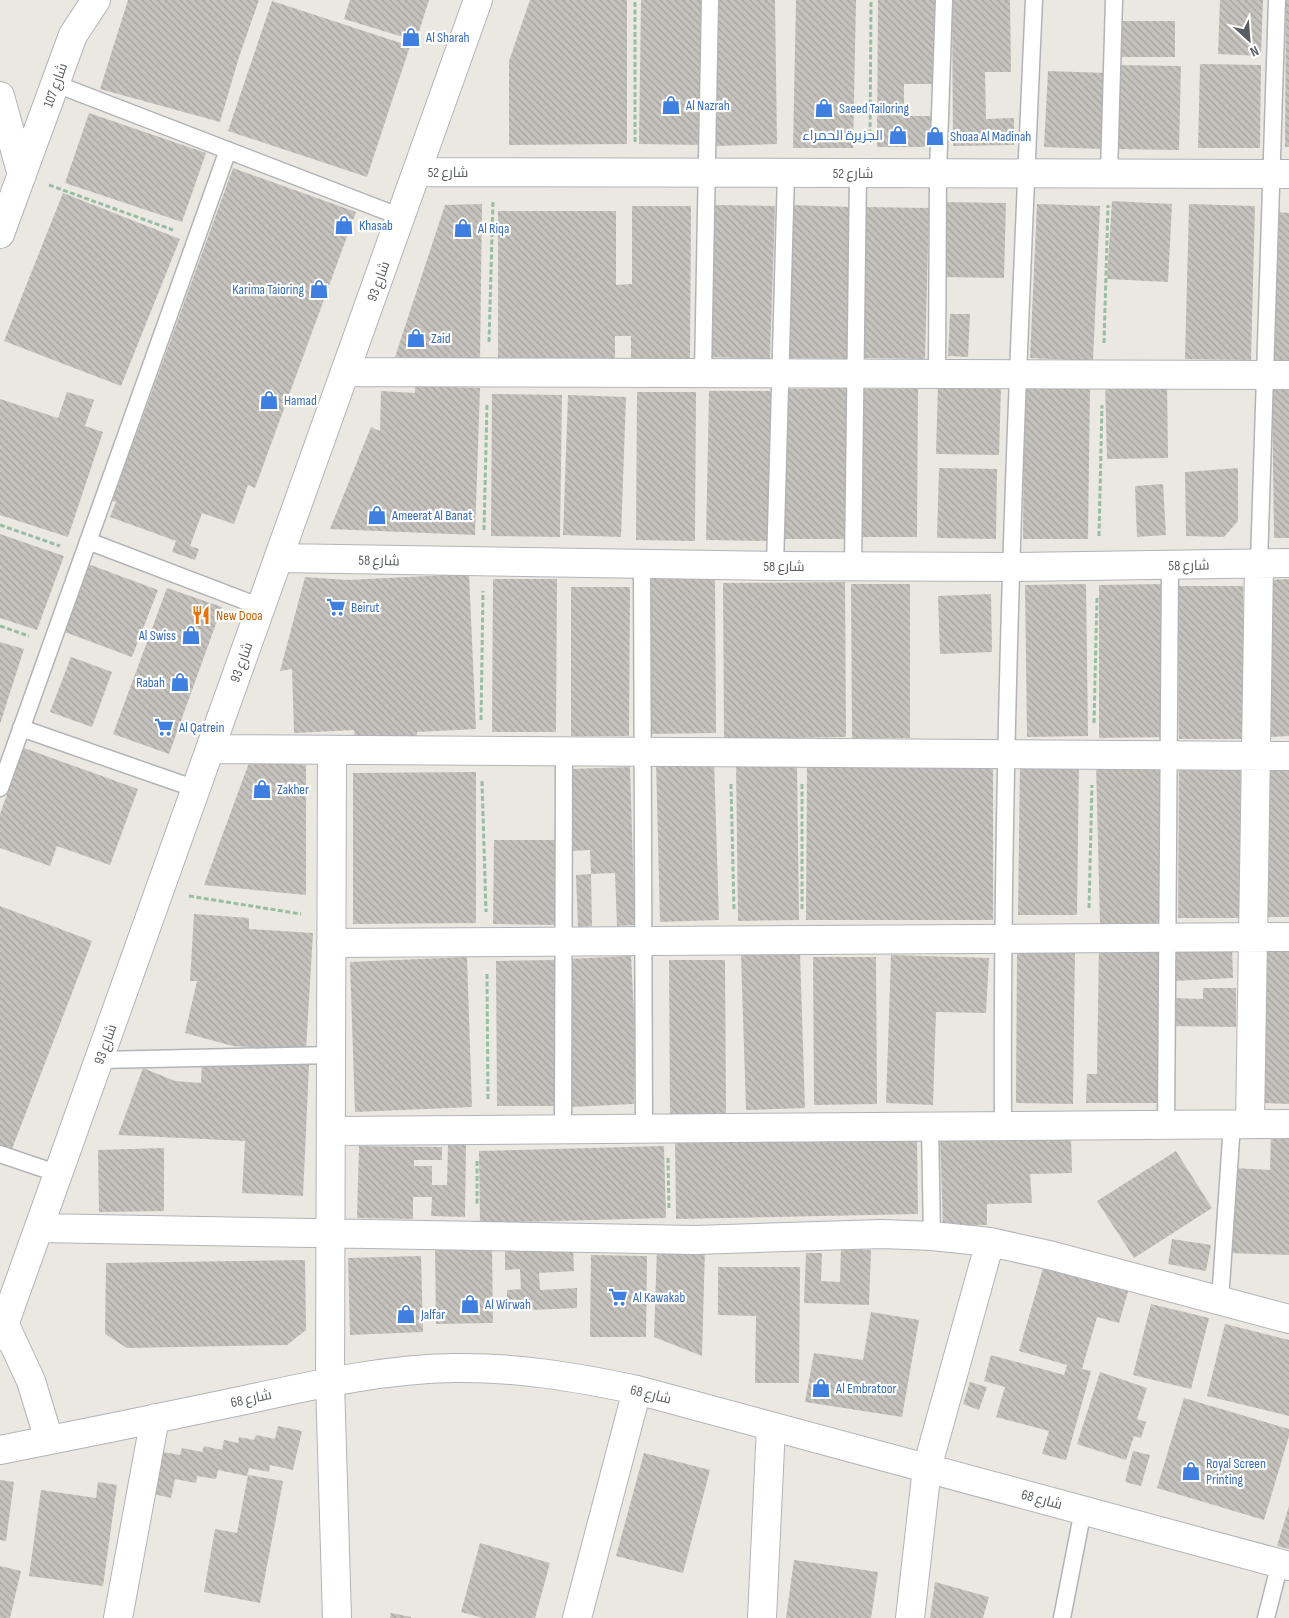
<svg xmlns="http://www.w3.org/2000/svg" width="1289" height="1618" font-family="'Sofia Sans Condensed',Cairo,sans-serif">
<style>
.building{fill:url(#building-back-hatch)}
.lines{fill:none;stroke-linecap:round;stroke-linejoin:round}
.lane-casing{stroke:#b1b4b7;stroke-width:19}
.street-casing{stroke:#b1b4b7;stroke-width:30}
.path{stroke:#98bea2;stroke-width:3;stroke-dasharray:5 2.5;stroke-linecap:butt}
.lane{stroke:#fff;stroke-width:16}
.street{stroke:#fff;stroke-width:28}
.labels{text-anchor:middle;stroke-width:4.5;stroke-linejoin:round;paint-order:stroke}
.shop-label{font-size:14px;fill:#366cbe;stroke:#fff;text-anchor:start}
.street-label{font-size:14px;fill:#595d60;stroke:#fff}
.food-label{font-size:14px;fill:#c56008;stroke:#fff;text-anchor:start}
</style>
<defs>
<pattern id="building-back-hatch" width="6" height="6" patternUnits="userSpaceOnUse" patternTransform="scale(1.25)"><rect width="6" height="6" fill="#c6c3be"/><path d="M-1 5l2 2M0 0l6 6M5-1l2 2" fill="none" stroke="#a4a29e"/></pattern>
</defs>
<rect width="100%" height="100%" fill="#ebe8e1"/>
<path class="building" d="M128,0h131l-20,57 -19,65 -120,-33z
M350,0h79l-13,41 -72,-22z
M530,0h97v144l-118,1v-84z
M641,0h65l-4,145 -63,-1z
M712,0h63l2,144 -62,2z
M796,0h60l-3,148h-60z
M878,0h57l-1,84h-30v32h32l-1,31h-58z
M952,0h58l1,72h-26l1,47 28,-1v27l-61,1z
M1220,0h43l-2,56 -43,-2z
M1286,0h3v147h-4z
M272,1l138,45 -43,131 -139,-46z
M1120,21h55v36h-55z
M1200,64l61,1 -1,83h-62z
M1115,65l66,1 -2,84 -66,-1z
M1048,71l59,2 -4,76 -59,-2z
M89,113l117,40 -24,69 -117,-39z
M233,168l123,44 -101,276 -7,-3 -14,39 -32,-11 -12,33 9,3 -4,11 -23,-8 4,-11 -66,-24 6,-15 -8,-3 21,-57 4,2z
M63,193l117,46 -59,147 -117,-45z
M1112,201l60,3 -4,78 -61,-3z
M943,202l63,1 -2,75 -62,-1z
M482,204l-2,157 -85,-4 50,-152z
M1037,204l63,2 -7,155 -63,-3z
M1189,204l66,2 -4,154 -66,-1z
M712,205l63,1 -5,153 -63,-2z
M793,205l58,2 -4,152 -58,-1z
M632,206h59l-1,154h-59v-24h-16v25h-117v-150h118v74l16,-1z
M865,207l64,1 -4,151 -64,-1z
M1278,212l11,1v148l-16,-1z
M950,314h20l-2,43 -20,-1z
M1167,381l1,77 -61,1 -2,-76z
M938,385l63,2 -2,68 -63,-1z
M1024,385h66l-2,154h-65z
M415,386l65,2 -5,147 -145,-6 41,-102 9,4 1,-40 34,2z
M1272,386h17v152h-15z
M848,388l-3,151h-64l3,-150z
M862,389h56l-1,148h-56z
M709,391h65l-3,150 -65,-1z
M67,392l27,8 -9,26 18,6 -35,105 -68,-22v-116l58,19z
M637,392h59l-1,149 -59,-1z
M492,394l70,1 -2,142 -69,-1z
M568,395l58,2 -5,140 -58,-2z
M939,468l58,1 -1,70 -59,-1z
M1238,468v53l-14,16 -38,-1 -1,-64z
M1163,484l3,51 -29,2 -2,-51z
M0,534l64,22 -27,74 -37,-12z
M88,564l70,26 -26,67 -70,-26z
M469,574l7,155 -59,3v9l-62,3 -1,-14 -60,3 -2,-64 -12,2 25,-94 42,3z
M493,579h64l-1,153h-64z
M647,579h68l1,154 -67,1z
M1289,579v157l-20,1 -1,-157z
M845,582l1,155 -122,2 -1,-156z
M851,584h59v154h-58z
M1086,584l2,152 -61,1 -2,-152z
M1165,584v153l-66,1v-153z
M1178,586h65l1,153h-65z
M571,587h59l-1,149h-58z
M167,588l55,19 -53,147 -56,-20z
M991,594l1,58 -52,2 -2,-58z
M0,642l24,7 -24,75z
M71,657l41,15 -20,55 -42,-15z
M24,748l114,41 -28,76 -53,-19 -7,20 -50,-18v-34z
M714,758l5,162 -59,2 -4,-162z
M250,760l56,5v130l-102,-10z
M807,760h186v160h-187z
M1020,761h59l-2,154h-59z
M1159,761l4,162 -63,2 -4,-162z
M1179,761h62l-2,157h-61z
M797,762l2,158 -61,1 -2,-158z
M1262,766h27v151h-26z
M630,767l5,158 -18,1 -2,-53 -24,1 -1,-24 -17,1 -2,-82z
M476,772v151l-123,1v-151z
M494,840h62l-1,85 -62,-1z
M591,874l1,52 -14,1 -2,-52z
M0,906l92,35 -82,213 -10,-4z
M194,914l55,4v11l64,4 -7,117 -73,-4 -48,-13 12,-52h-7z
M1099,943l61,1 -2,159h-72l1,-29h10z
M1232,946l1,32 -60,3 -1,-33z
M1266,949h23v155l-26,-1z
M1017,950l58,1 -2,153 -57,-1z
M800,953l5,155 -59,2 -5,-155z
M891,955l98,3 -3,55 -50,-1 -3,93 -47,-2z
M631,956l4,76 -1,72 -64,3 -3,-148z
M467,957l5,150 -117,5 -5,-150z
M813,957h63l1,147 -63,1z
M555,960v146h-58l-1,-145z
M669,960h56l1,154h-56z
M1203,988h33v39l-65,-1v-28l32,1z
M202,1061l107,4 -6,131 -61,-3 3,-52 -127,-6 25,-67 32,13 26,2z
M1271,1133l18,1v121l-60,-2 4,-85 37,2z
M1071,1135l1,38 -42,1 2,29 -45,1v21l-44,1 -3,-87z
M917,1137l1,77 -242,5 -1,-77z
M448,1143h18l-1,74 -34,-1 1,-19h-19v22l-56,-1 2,-72 83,1v13h-28v6h18v19h15z
M664,1146l2,72 -186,5 -1,-72z
M164,1148v63l-65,1 -1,-62z
M1176,1151l36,57 -78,50 -37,-57z
M1172,1239l39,6 -5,26 -38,-7z
M492,1245l1,78 -57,1 -1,-78z
M573,1245l1,26 -35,2 1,17 37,-2v20l-70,3v-21l14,-1 -1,-20 -15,1v-22z
M657,1247l48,1 -3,108 -48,-19z
M841,1249l30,1 -2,55 -65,-2 2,-50h16l-1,28 19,1z
M591,1255l56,1 -1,81h-56z
M421,1256l2,76 -73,3 -2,-77z
M305,1260l1,70 -19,15 -160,3 -22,-14 1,-71z
M1045,1261l85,24 -11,38 -22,-6 -15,52 9,2 -25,89 -24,-6 7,-23 -53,-14 9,-30 -21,-6 7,-26 73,20 3,-10 -48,-14z
M718,1267h82l-1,116h-44l1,-67 -38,-1z
M1151,1304l58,14 -18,71 -58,-14z
M871,1312l48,8 -17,97 -97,-15 9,-49 49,7z
M1225,1324l64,16v76l-82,-20z
M1100,1372l47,16 -10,31 9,3 -5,16 -7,-2 -8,24 -49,-16z
M970,1382l17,5 -8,23 -16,-6z
M1184,1398l105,31v7l-25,84 -107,-32z
M278,1426l24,5 -9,39 -23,-5 -1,7 -20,-4 -2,8 -29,-6 -2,9 -19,-3 -1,7 -21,-4 -4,19 -22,-5 9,-42 22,4 2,-7 20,4 2,-6 18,4 2,-10 14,3 1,-6 15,3 2,-5 19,4z
M1133,1451l17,4 -9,31 -16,-4z
M644,1453l66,17 -27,103 -67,-17z
M248,1475l35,6 -23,122 -56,-11 11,-63 22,4z
M0,1480l14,2 -8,59 -6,-1z
M98,1482l19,3 -14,101 -74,-10 12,-86 55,8z
M1289,1506v43l-12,-3z
M480,1543l70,20 -15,55h-52l-22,-6z
M794,1560l84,12 -7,46h-85z
M0,1566l21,5 -11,47h-10z
M935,1582l54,15 -6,21h-53z
M391,1613l20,4v1h-21z"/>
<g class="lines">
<g class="lane-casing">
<path id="lane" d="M56,84l345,133
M1109,173l5,-173
M703,373l7,-373
M937,374l1,-201 6,-173
M88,541l173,66
M1259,563l18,-563
M642,565l2,564
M775,566l11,-393
M853,566l5,-393
M21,728l175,61
M0,788l228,-638
M100,1060l231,-5
M1166,1124l4,-559
M930,1126l2,110
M1003,1126c-2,-376 14,-751 31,-1126
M563,1130l1,-378
M0,1154l59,20
M1220,1301l12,-177
M1062,1618l21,-108
M1266,1618l14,-55"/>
</g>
<g class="street-casing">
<path id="street" d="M0,96l22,79
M417,172l872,2
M0,234l73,-199 23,-35
M345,372l944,3
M279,558l496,8 236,1 278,-4
M210,749l1079,7
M332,750l-2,632 7,236
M331,943l958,-6
M1250,1124l9,-561
M331,1131l958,-7
M40,1228l655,12 187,-6 50,2 58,6 63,14 236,63
M5,1325l26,56 18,59
M0,1336l478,-1336
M0,1450c82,-16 163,-33 245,-50 69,-15 138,-31 209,-32 62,-1 122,9 183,22l652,176
M118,1618l37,-200
M577,1618l60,-228
M762,1618l9,-192
M910,1618l17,-150 63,-226"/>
</g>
<path class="path" d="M635,142v-142
M870,142l1,-142
M49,185l124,45
M489,342l4,-141
M1104,343l4,-138
M0,525l60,21
M484,530l3,-126
M1099,536l3,-131
M0,626l29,10
M481,720l2,-129
M1094,723l3,-126
M482,781l4,131
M731,784l3,126
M802,784v126
M189,896l112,18
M1089,908l3,-123
M487,974l1,126
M668,1158l1,51
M477,1161v44"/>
<use href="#lane" class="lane"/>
<use href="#street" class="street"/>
</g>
<defs>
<g id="shop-bare" transform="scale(1.5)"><path d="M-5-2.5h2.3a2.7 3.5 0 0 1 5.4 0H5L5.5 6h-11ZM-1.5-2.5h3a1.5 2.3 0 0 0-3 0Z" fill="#3f7fe0" stroke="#fff" stroke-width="2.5" paint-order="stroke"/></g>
<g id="supermarket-bare" transform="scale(1.5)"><path d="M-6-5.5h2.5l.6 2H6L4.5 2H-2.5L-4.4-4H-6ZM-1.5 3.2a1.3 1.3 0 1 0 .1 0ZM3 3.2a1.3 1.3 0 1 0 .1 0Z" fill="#3f7fe0" stroke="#fff" stroke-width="2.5" paint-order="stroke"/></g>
<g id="restaurant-bare" transform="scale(1.5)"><path d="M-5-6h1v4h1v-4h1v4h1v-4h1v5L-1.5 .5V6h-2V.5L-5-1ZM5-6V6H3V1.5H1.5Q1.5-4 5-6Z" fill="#e8710a" stroke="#fff" stroke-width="2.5" paint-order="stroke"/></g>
</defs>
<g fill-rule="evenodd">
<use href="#shop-bare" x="411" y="37"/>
<use href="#shop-bare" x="671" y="105"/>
<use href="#shop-bare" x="824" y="108"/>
<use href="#shop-bare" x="898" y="135"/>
<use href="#shop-bare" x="935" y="136"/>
<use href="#shop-bare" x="344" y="225"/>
<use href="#shop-bare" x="463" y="228"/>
<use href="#shop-bare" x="319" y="289"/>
<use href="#shop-bare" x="416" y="338"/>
<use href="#shop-bare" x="269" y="400"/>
<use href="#shop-bare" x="377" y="515"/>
<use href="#supermarket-bare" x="336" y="607"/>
<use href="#restaurant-bare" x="201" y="615"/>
<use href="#shop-bare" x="191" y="635"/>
<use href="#shop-bare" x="180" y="682"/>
<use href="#supermarket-bare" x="164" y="727"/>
<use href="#shop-bare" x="262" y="789"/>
<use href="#supermarket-bare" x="618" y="1297"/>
<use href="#shop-bare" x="470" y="1304"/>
<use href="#shop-bare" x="406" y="1314"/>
<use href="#shop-bare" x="821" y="1388"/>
<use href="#shop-bare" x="1191" y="1471"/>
</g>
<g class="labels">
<g class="shop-label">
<text x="426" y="42">Al Sharah</text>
<text x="686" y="110">Al Nazrah</text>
<text x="839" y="113">Saeed Tailoring</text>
<text x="883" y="140" text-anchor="end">الجزيرة الحمراء</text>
<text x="950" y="141">Shoaa Al Madinah</text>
<text x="359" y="230">Khasab</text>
<text x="478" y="233">Al Riqa</text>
<text x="304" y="294" text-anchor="end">Karima Taioring</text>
<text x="431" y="343">Zaid</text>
<text x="284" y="405">Hamad</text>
<text x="392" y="520">Ameerat Al Banat</text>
<text x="351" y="612">Beirut</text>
<text x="176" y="640" text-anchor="end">Al Swiss</text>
<text x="165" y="687" text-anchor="end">Rabah</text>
<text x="179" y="732">Al Qatrein</text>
<text x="277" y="794">Zakher</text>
<text x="633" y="1302">Al Kawakab</text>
<text x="485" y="1309">Al Wirwah</text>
<text x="421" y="1319">Jalfar</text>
<text x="836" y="1393">Al Embratoor</text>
<text x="1206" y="1468">Royal Screen<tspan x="1206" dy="16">Printing</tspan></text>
</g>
<g class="street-label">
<text transform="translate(55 85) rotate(-70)" y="5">شارع 107</text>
<text x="448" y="177">شارع 52</text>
<text x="853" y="178">شارع 52</text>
<text transform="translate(378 281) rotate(-70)" y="5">شارع 93</text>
<text transform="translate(379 560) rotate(1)" y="5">شارع 58</text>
<text transform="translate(1189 565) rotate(-1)" y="5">شارع 58</text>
<text x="784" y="571">شارع 58</text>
<text transform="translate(241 662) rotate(-70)" y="5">شارع 93</text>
<text transform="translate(105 1044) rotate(-70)" y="5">شارع 93</text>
<text transform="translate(651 1394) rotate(14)" y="5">شارع 68</text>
<text transform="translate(251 1398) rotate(-12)" y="5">شارع 68</text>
<text transform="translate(1042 1499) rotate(15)" y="5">شارع 68</text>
</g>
<g class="food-label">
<text x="216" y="620">New Dooa</text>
</g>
</g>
<g transform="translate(1249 40) rotate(154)" stroke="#ffffff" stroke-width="4" paint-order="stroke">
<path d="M0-4L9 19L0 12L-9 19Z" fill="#595d60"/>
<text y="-8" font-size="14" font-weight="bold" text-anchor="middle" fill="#595d60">N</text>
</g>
</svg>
